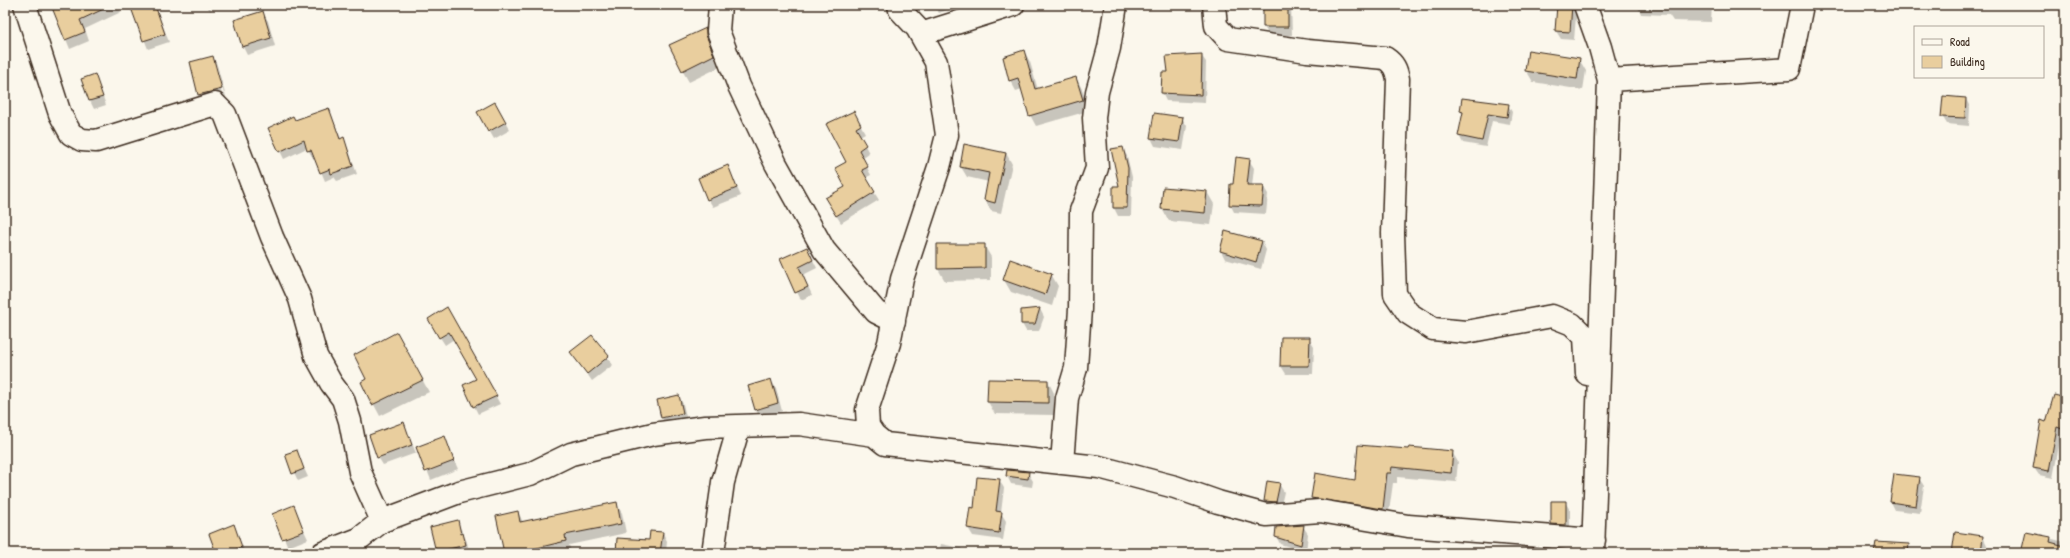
<svg xmlns="http://www.w3.org/2000/svg" width="2070" height="558" font-family="'Patrick Hand',sans-serif">
<style>
.shadow{fill:#0003;fill-rule:evenodd}
.building{fill:#e9ce9e;stroke:#3b2a1e}
.lines{fill:none;stroke-linecap:round;stroke-linejoin:round}
.minor-casing{stroke:#3b2a1e;stroke-width:25}
.minor{stroke:#fbf7ec;stroke-width:22}
</style>
<rect width="100%" height="100%" fill="#fbf7ec"/>
<filter id="ink" filterUnits="userSpaceOnUse"><feTurbulence type="fractalNoise" baseFrequency=".025" numOctaves="2"/><feDisplacementMap in="SourceGraphic" scale="8" xChannelSelector="R" yChannelSelector="G"/><feConvolveMatrix kernelMatrix="1 2 1 2 8 2 1 2 1" color-interpolation-filters="sRGB"/></filter>
<g filter="url(#ink)">
<path class="shadow" d="M52,5h65l4,7 -36,17 4,12 -19,8z
M143,5h12l14,37 -21,7 -16,-41z
M205,5h5l1,6z
M934,5h20l1,2 -16,6z
M1264,5h27l1,30h-23l-5,-8z
M1558,5h19l-3,35 -13,-1 -5,-8z
M1637,5h75l-1,17 -38,-1 -4,-6 -28,-1z
M263,13l5,8 7,25 -28,9 -4,-8z
M705,29l7,12 1,7 7,19 -31,15 -7,-12z
M1024,51l6,11 8,28 38,-12 6,11 6,22 -52,15 -6,-11 -8,-26 -6,2 -6,-11z
M1201,55l5,7 -1,41 -39,-2 -4,-8 7,-20z
M213,57l4,8 9,32 -22,6 -5,-8 -8,-32zM214,64h2l8,30h-2z
M1579,59l7,12 -3,19 -50,-8 -7,-12z
M95,76l11,29 -12,4 -4,-8z
M1966,99l4,8 -1,19 -22,-2 -5,-8z
M495,104l15,26 -16,9 -15,-26z
M1508,105l4,7 -2,12 -18,-3 -6,26 -23,-4 -4,-7 4,-21 -2,-4z
M329,109l12,30h2l4,7 10,28 -20,7 -3,-4 -9,4 -10,-24 -2,1 -6,-10 -23,11 -15,-30z
M1182,118l5,8 -4,24 -28,-4 -4,-8z
M858,120l7,13 -5,3 9,17 -7,5 9,17 -6,3 14,22 -38,23 -15,-24 20,-12 1,-24 -19,-39z
M1122,148l5,8 5,21 -1,39h-13l-4,-8 6,-21z
M1006,153l6,11 -11,49 -10,-2 -6,-11 4,-18 -22,-5 -6,-10z
M1249,160l5,8 -2,18h11l5,8 -2,20 -32,-2 -4,-8 4,-19z
M727,166l14,30 -28,11 -5,-8z
M1207,192l7,12 -3,21 -42,-4 -7,-12z
M1262,242l4,8 -5,19 -36,-10 -4,-8z
M984,245l7,12v23l-46,1 -7,-12z
M811,256l6,12 -14,7 9,20 -11,5 -20,-40z
M1051,274l7,12 -6,20 -41,-14 -7,-12z
M447,308l53,96 -22,10 -4,-8 3,-26 -23,-41 -9,6 -11,-17z
M1040,309l4,8 -5,14h-13l-4,-7v-13z
M592,336l21,29 -21,16 -20,-29z
M1282,338h27l5,8 -1,28h-27l-5,-8z
M404,346l25,46 -49,24 -18,-34z
M771,381l5,7 6,23 -22,7 -4,-8z
M1048,381l6,12v22l-59,-1 -7,-12z
M679,397l4,7 4,17 -21,5 -4,-8z
M2061,398l4,6v32l-4,-1 -8,43 -14,-3 -5,-7 13,-45z
M404,424l12,29 -33,12 -5,-8z
M444,438l14,31 -27,11 -13,-32z
M1359,446l93,6 6,10 -2,20 -59,-5v6h-4l-5,36 -70,-11 -6,-10 44,-17z
M296,451l12,26 -10,4 -12,-26z
M1008,471l20,2 5,8 -1,6 -21,-3 -4,-8z
M1919,478l5,8 -4,27 -25,-3 -4,-8z
M999,480l5,8 -3,25 5,8 -3,19 -30,-4 -5,-8 7,-19z
M1279,484l5,8 -4,17 -11,-1 -4,-8z
M1565,502l5,8v23l-13,-1 -5,-8z
M616,503l6,10 4,20 -57,12 2,6 -10,2h-56l13,-41 5,10z
M293,507l15,32 -20,8 -14,-32z
M457,521l10,21 2,10 -32,1 -6,-25z
M234,526l11,27h-28z
M1303,526l5,8 -2,18 -26,-8 -4,-8z
M663,533l4,8 -1,12h-49l33,-12z
M2027,533l38,9v11h-43z
M1983,537l4,8 -1,8h-33z
M941,544l20,4 3,5h-25z"/>
<path class="building" d="M51,5h61l-32,15 5,12 -20,8z
M130,5h25l10,29 -22,7z
M1263,5h25v22h-25z
M1557,5h15l-2,27 -15,-1z
M263,11l8,27 -29,9 -8,-27z
M706,28v7l8,20 -32,16 -13,-26z
M1024,50l11,39 41,-12 7,23 -54,16 -11,-38 -9,3 -6,-24z
M1528,50l52,8 -3,21 -52,-8z
M1202,54l-1,41 -40,-2 1,-21h6l-2,-16z
M213,56l9,33 -24,6 -8,-33z
M95,74l8,23 -14,4 -8,-22z
M1943,96l23,2 -1,20 -24,-1z
M1462,98l47,6 -2,13 -19,-3 -6,27 -24,-5 5,-24 -3,-1z
M495,102l11,20 -18,10 -11,-20z
M329,108l11,31 4,-2 9,29 -22,8 -1,-5 -10,4 -9,-23 -4,1 -3,-11 -25,12 -11,-24 25,-12 2,4z
M854,111l7,14 -5,3 10,17 -7,5 9,17 -6,3 13,22 -39,24 -11,-18 20,-11 -10,-19 11,-6 -20,-38z
M1154,113l29,4 -4,25 -29,-4z
M964,144l42,9 -11,50 -11,-3 5,-27 -29,-6z
M1123,147l5,21 -1,40h-14v-22h6l-8,-37z
M1236,157l14,2 -3,26h17l-2,21 -33,-1 1,-21h3z
M728,165l9,23 -30,12 -9,-22z
M1163,187l44,4 -2,22 -44,-4z
M1225,231l37,10 -6,21 -36,-11z
M937,244h48v24l-48,1z
M807,247l6,13 -14,7 9,20 -13,6 -15,-34z
M1010,259l42,15 -7,21 -42,-15z
M447,307l50,89 -24,11 -10,-22 13,-6 -27,-47 -10,6 -11,-19z
M1040,308l-5,16h-14v-14z
M397,332l26,48 -51,25 -11,-23 5,-3 -12,-24z
M592,335l17,21 -22,18 -17,-22z
M1281,337h29l-1,29h-29z
M771,379l7,24 -23,7 -7,-24z
M988,379l60,1v23l-61,-1z
M679,395l4,18 -22,5 -4,-18z
M2054,395l8,2 -1,6 4,2v25l-8,-3 -8,44 -16,-3 8,-48 5,2z
M404,422l8,23 -35,13 -8,-23z
M445,436l9,25 -29,11 -9,-25z
M1358,445l50,4 1,-2 44,4 -2,22 -59,-6 -1,6h-4l-4,36 -72,-11 4,-25 40,7z
M297,450l7,19 -12,5 -7,-20z
M1007,470l22,2 -1,7 -22,-3z
M1894,474l26,3 -4,29 -26,-4z
M977,477l23,2 -4,32 6,1 -3,21 -32,-5 3,-21 4,1z
M1267,481l13,2 -4,19 -12,-1z
M1551,501h15v24l-15,-1z
M617,502l4,22 -56,11 1,6 -50,12h-12l-8,-37 22,-5 2,11z
M294,505l10,26 -22,8 -10,-25z
M458,520l3,14 2,-1 3,12 -30,7 -6,-25z
M234,524l8,23 -17,6h-9l-7,-19z
M1304,525l-3,20 -26,-8 1,-10z
M650,531l13,1 -3,21h-44l1,-15 32,2z
M1955,532l28,4 -2,17h-29z
M2026,532l25,5 -1,5 15,4v7h-44z
M1876,542l33,2 -1,9h-34z"/>
<g class="lines">
<g class="minor-casing">
<path id="minor" d="M25,5l35,109 11,20 11,6 14,1 119,-37 10,10 47,123 28,62 16,57 15,27 12,16 7,22 10,51 22,49
M720,5l-2,26 21,55 37,78 48,86 52,62 18,9
M899,5l1,5 17,18 19,34 11,73 -8,32 -37,112 -13,64 -22,67 1,16 6,9 11,9 214,23 76,20 43,15 48,13 54,-4 88,15 186,14
M1214,5l2,21 12,13 79,12 78,7c9,6 11,11 13,21l-5,154 2,61 13,19 25,16 33,3 86,-16 20,8 13,13 2,37 12,2
M1585,5l15,42 9,33 -16,473
M921,34l92,-29
M1609,80l180,-11 13,-64
M1062,463l5,-65 9,-30 4,-59 1,-98 16,-43 -3,-50 3,-26 12,-44 7,-43
M323,553l36,-14 23,-18 77,-29 71,-18 41,-20 82,-20 52,-7 94,-3 75,11
M713,553l10,-71 16,-56"/>
</g>
<use href="#minor" class="minor"/>
</g>
</g>
<rect width="2070" height="558" fill="none" stroke="#fbf7ec" stroke-width="20"/>
<rect x="10" y="10" width="2050" height="538" fill="none" stroke="#3b2a1e" stroke-width="1.5" filter="url(#ink)"/>
<rect x="1914" y="26" width="130" height="52" fill="#fbf7ec" stroke="#aea59a"/>
<rect x="1922" y="39" width="20" height="6" fill="#fbf7ec" stroke="#aea59a"/>
<text x="1950" y="46" font-size="12" fill="#3b2a1e">Road</text>
<rect x="1922" y="56" width="20" height="12" fill="#e9ce9e" stroke="#aea59a"/>
<text x="1950" y="66" font-size="12" fill="#3b2a1e">Building</text>
</svg>
